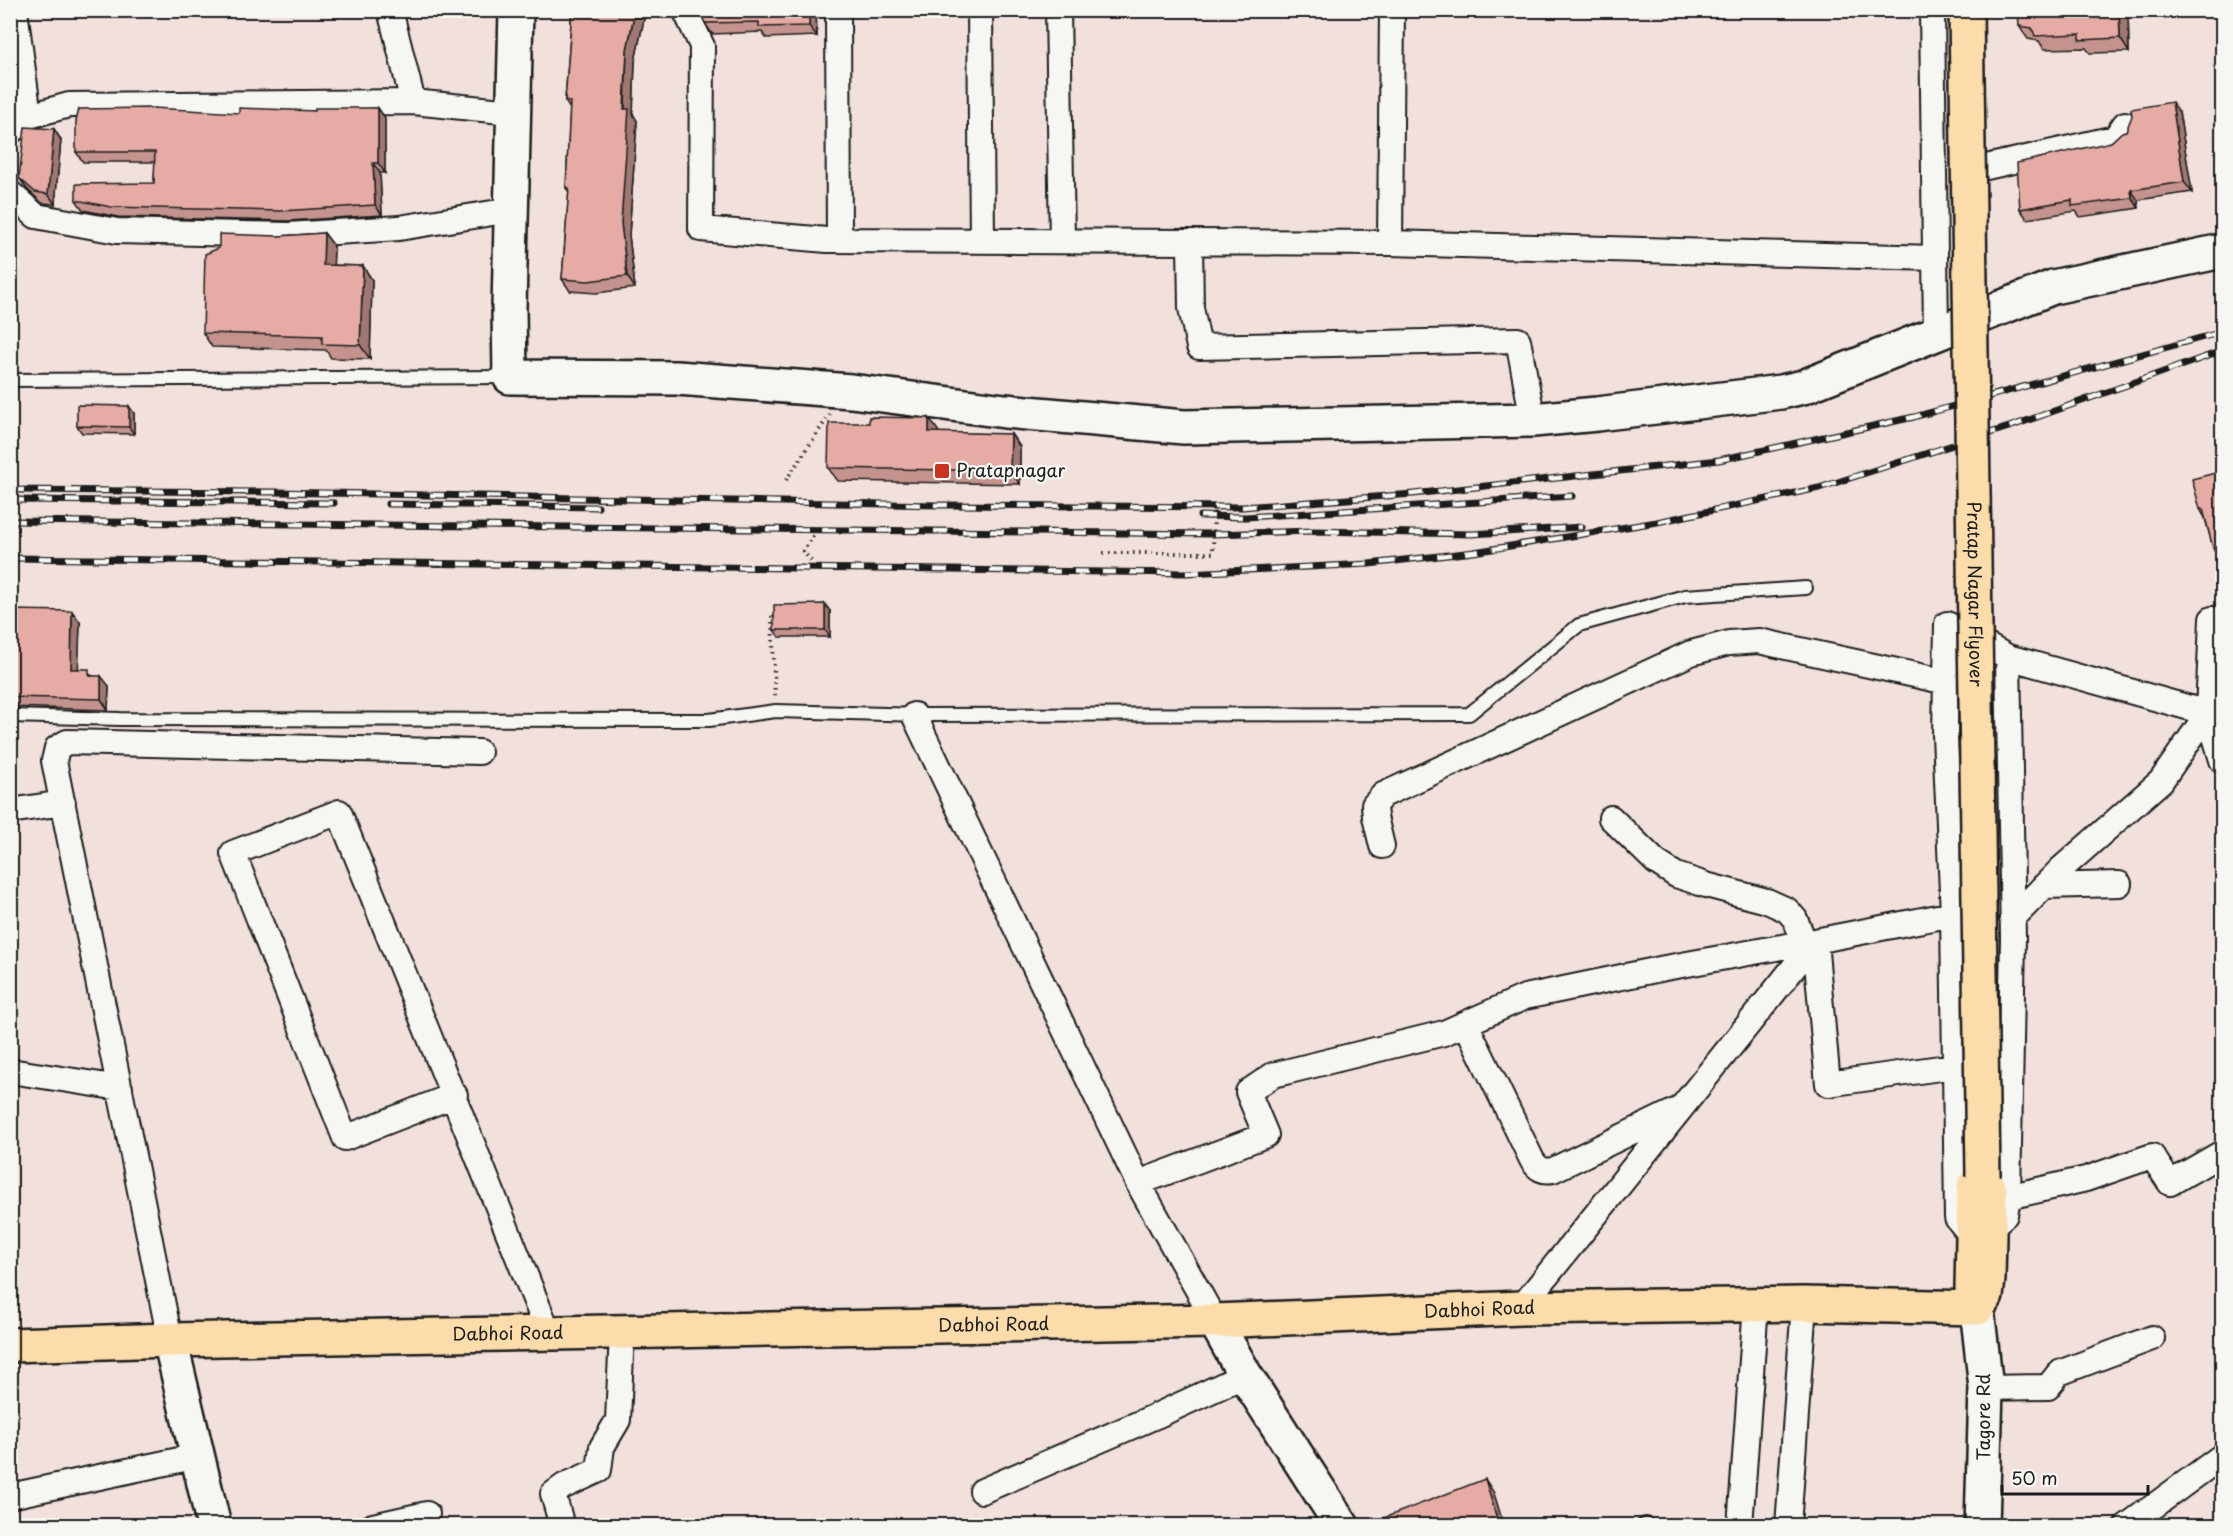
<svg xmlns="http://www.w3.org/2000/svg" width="2233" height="1536" font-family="'Playpen Sans',sans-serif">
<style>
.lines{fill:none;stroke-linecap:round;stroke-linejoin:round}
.lane-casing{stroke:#1c1c1c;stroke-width:16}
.street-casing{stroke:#1c1c1c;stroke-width:28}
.secondary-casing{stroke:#1c1c1c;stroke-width:38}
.primary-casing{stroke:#1c1c1c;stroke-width:38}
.path{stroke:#1c1c1c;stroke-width:4;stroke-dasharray:1.5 4.5;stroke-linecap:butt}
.lane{stroke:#f6f6f2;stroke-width:12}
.street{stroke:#f6f6f2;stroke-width:24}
.secondary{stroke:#f6f6f2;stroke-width:33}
.primary{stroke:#fddcac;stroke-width:33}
.rail-casing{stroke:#1c1c1c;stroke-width:7}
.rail{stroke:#f6f6f2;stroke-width:4.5;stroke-dasharray:14;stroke-linecap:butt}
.primary-bridge-casing{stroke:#1c1c1c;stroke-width:38;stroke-linecap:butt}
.primary-bridge{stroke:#fddcac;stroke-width:33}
.wall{fill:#c5938d;stroke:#1c1c1c;stroke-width:1.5}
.shaded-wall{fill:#a07873;stroke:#1c1c1c;stroke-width:1.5}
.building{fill:#e5aba4;stroke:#1c1c1c;stroke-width:1.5}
.poi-dot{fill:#c8321e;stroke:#f6f6f2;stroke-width:2}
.labels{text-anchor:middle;stroke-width:4.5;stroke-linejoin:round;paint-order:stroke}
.poi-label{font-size:18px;fill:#1c1c1c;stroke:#f6f6f2;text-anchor:start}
.street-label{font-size:18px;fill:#1c1c1c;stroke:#f6f6f2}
</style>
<rect width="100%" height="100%" fill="#f1e0db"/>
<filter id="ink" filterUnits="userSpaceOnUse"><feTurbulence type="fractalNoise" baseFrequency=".0167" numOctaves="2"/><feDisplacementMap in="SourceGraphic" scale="12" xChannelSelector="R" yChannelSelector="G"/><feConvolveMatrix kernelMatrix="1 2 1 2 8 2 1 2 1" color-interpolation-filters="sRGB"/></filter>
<g filter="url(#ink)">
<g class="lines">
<g class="lane-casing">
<path id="lane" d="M10,380l499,-3
M10,716l110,3 589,1 67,-9 146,4 547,-1 110,-89 106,-29 121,-8
M1642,1526l4,-2"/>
</g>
<g class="street-casing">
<path id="street" d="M15,10l14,106
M390,10l23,92
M685,10l17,36 -1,183 126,11 563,3 545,15
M838,10l1,230
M980,10l2,231
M1058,10l4,231
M1932,10l4,324
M10,132l19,-16 40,-11 344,-3 99,10
M1982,168l133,-30 10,-14
M10,193l26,23 81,15 171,4 111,-7 112,-18
M1190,242l1,66 8,39 319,-7 15,80
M1390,243l2,-233
M2212,619l-4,94 14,47
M914,715l224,468 77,138
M10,811l53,-8
M1611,818l45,44 20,13 30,10 61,16 20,9 8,9 10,24
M1382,846l-7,-29 -1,-12 9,-10 308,-142 38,-10 30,-2 188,41
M2044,886l75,-2
M2012,919l49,-50 100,-88 47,-68 14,-16
M1466,1024l66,136c6,9 11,12 21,10l122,-59
M10,1071l110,17
M455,1095l-110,43 -112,-285 106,-41 210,522
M1138,1183l128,-48 -18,-43 25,-17 171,-42 81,-36 140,-29 150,-27 13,143 126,-18
M2008,1197l78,-18 66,-23 18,27 52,-30
M1990,1228l15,-13 3,-18 5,-259 -5,-281
M1973,1238l-16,-20 -4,-304 -8,-179 2,-111 61,33 200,56 14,10
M1521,1308l294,-367 138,-27
M170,1340l-116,-579 3,-13 10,-6 412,10
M1986,1388l62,-1 11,-14 93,-35
M982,1491l174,-75 89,-41
M10,1496l188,-40
M373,1526l54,-12
M562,1526l-9,-32 11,-8 35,-16 3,-23 16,-27 4,-87
M1740,1526l16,-222
M1788,1526l16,-222
M2127,1526l95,-70"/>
</g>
<g class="secondary-casing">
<path id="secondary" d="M516,10l-7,298 1,69 167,1 174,13 154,20 179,16 349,-7 64,-6 184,-22 22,-5 250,-100 169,-36
M1977,1308l9,80 -4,138
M1215,1321l30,54 97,151
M170,1340l44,186"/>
</g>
<g class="primary-casing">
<g id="primary">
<path d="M1983,1176l7,15 -2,88 -2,17 -9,12 -5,-19 2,-102z"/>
<path id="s1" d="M10,1345l160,-5 1045,-19 306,-13 283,-4 173,4"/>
</g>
</g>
<path class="path" d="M786,480l44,-66
M1103,553h110l1,-45
M811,561l-8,-10 11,-16
M772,616l3,82"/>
<use href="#lane" class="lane"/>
<use href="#street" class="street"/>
<use href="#secondary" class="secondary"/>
<use href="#primary" class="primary"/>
<g class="rail-casing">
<path id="rail" d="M10,490l265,2 664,13 304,2 170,-13 306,-34 195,-43 308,-85
M10,500l324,3
M388,504l210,3
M1200,516l46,1 326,-21
M10,521l1203,13 100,-3 159,3 110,-7
M10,558l1177,15 182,-9 105,-12 183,-30 162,-34 193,-62 210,-75"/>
</g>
<use href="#rail" class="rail"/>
<g class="primary-bridge-casing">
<g id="primary-bridge">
<path id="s2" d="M1966,10l17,1166"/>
</g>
</g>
<use href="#primary-bridge" class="primary-bridge"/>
</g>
<path class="wall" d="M572,10h74l-11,51 -2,53 4,7 -8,114 6,53 -39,5 -26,-2 -8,-12 7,-87 -3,-4 4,-79 -5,-8z
M816,10l1,26 -51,2 -4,-6 -50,2 -7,-11z
M2128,10l1,42 -39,1 -4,-5 -42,1 -5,-8 -11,-2 -9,-13z
M378,108l7,10v55h-5l2,42 -94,6 -170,-4 -35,-7 -7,-10 78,-17 1,-21h-72l-7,-10 163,-39 76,-2z
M2179,112l13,80 -54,8 1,8 -59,9 -4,-6 -49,8 -7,-10 91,-67 15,-11z
M54,129l7,11 -6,64 -13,-1 -15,-14 -8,-11z
M324,233l10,13 -1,19 30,1 9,14 -2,79 -39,-1 -5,-8 -114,-3 -9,-14 76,-97z
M134,413v21l-52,-1 -5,-7z
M939,433l72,1 9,13v37l-182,-3 -10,-13z
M2223,471v87l-3,1 -7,-11 -8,-30 -5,-9z
M10,610l70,12 -2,47 15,7 16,10 -1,24 -98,-3z
M830,611v26h-51l-5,-7z"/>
<path class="shaded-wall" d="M635,10h11l-11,51 -2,53 4,7 -8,114 6,53 -8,-12 -6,-53 6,-173z
M809,10h7l1,26 -8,-10z
M2119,10h9l1,42 -9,-14z
M2172,102l7,10 13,80 -8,-10z
M378,108l7,10v55l-7,-10z
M54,129l7,11 -6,64 -7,-10z
M373,163l7,10 2,42 -7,-10z
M2131,190l7,10 1,8 -7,-10z
M324,233l10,13 -1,33 -10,-14z
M363,266l9,14 -2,79 -10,-14z
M129,406l5,7v21l-5,-7z
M929,418l10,14v14l-10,-14z
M1011,434l9,13v37l-10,-13z
M825,604l5,7v26l-5,-7z
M72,611l8,11 -2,57 -7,-10z
M101,676l8,10 -1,24 -7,-11z
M1485,1479l9,14 10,33h-4l-3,-7z"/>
<path class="building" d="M572,10h63l-8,40 -3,59h5l-8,114 6,53 -39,5 -26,-2 7,-91h-3l4,-86 -5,-1z
M699,10h110v16l-50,1v-5l-54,1z
M2018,10h101l1,28 -40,2v-6l-45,2 -3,-8 -13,-2z
M2172,102l12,80 -53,8 1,8 -60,8v-6l-52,9 -3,-46 94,-21 11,-10 4,-1 6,-15 -1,-7z
M153,108l86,5v-5l76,3v-3h63v55h-5l2,42 -94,6 -170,-4 -35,-7v-16l78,-1 1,-31h-79v-31l3,-12z
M25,127l29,2 -6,65 -13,-2 -16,-14z
M324,233l-1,32 40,1 -3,79 -38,-1v-8l-119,-3 2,-79 14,-6v-14l60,2z
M77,405l52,1v21l-52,-1z
M869,417l60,1v14l82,2 -1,37 -182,-3 1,-45h40z
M2223,471v75l-10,2 -10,-39h-3l-8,-30z
M825,604v26h-51v-25z
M10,610l62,1 -1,58h18v7h12v23l-91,-2z
M1485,1479l12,40 3,7h-137z"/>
</g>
<rect class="poi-dot" x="934" y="463" width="16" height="16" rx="3"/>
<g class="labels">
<g class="poi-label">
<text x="956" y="477">Pratapnagar</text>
</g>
<g class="street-label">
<text dy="6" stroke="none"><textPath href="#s2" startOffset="584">Pratap Nagar Flyover</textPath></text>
<text dy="6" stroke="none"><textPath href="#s1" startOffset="1470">Dabhoi Road</textPath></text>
<text dy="6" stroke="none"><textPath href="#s1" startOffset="984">Dabhoi Road</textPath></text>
<text dy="6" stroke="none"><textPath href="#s1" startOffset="498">Dabhoi Road</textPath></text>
<text transform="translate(1984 1417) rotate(-90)" y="6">Tagore Rd</text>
</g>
</g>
<rect width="2233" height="1536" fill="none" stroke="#f6f6f2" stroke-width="36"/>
<rect x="18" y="18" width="2197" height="1500" fill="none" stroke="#1c1c1c" stroke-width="2" filter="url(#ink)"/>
<path d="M2002 1485v9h146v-9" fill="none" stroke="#1c1c1c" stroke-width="3"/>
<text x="2011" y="1485" font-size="18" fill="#1c1c1c" stroke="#f6f6f2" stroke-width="4.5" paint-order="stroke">50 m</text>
</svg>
